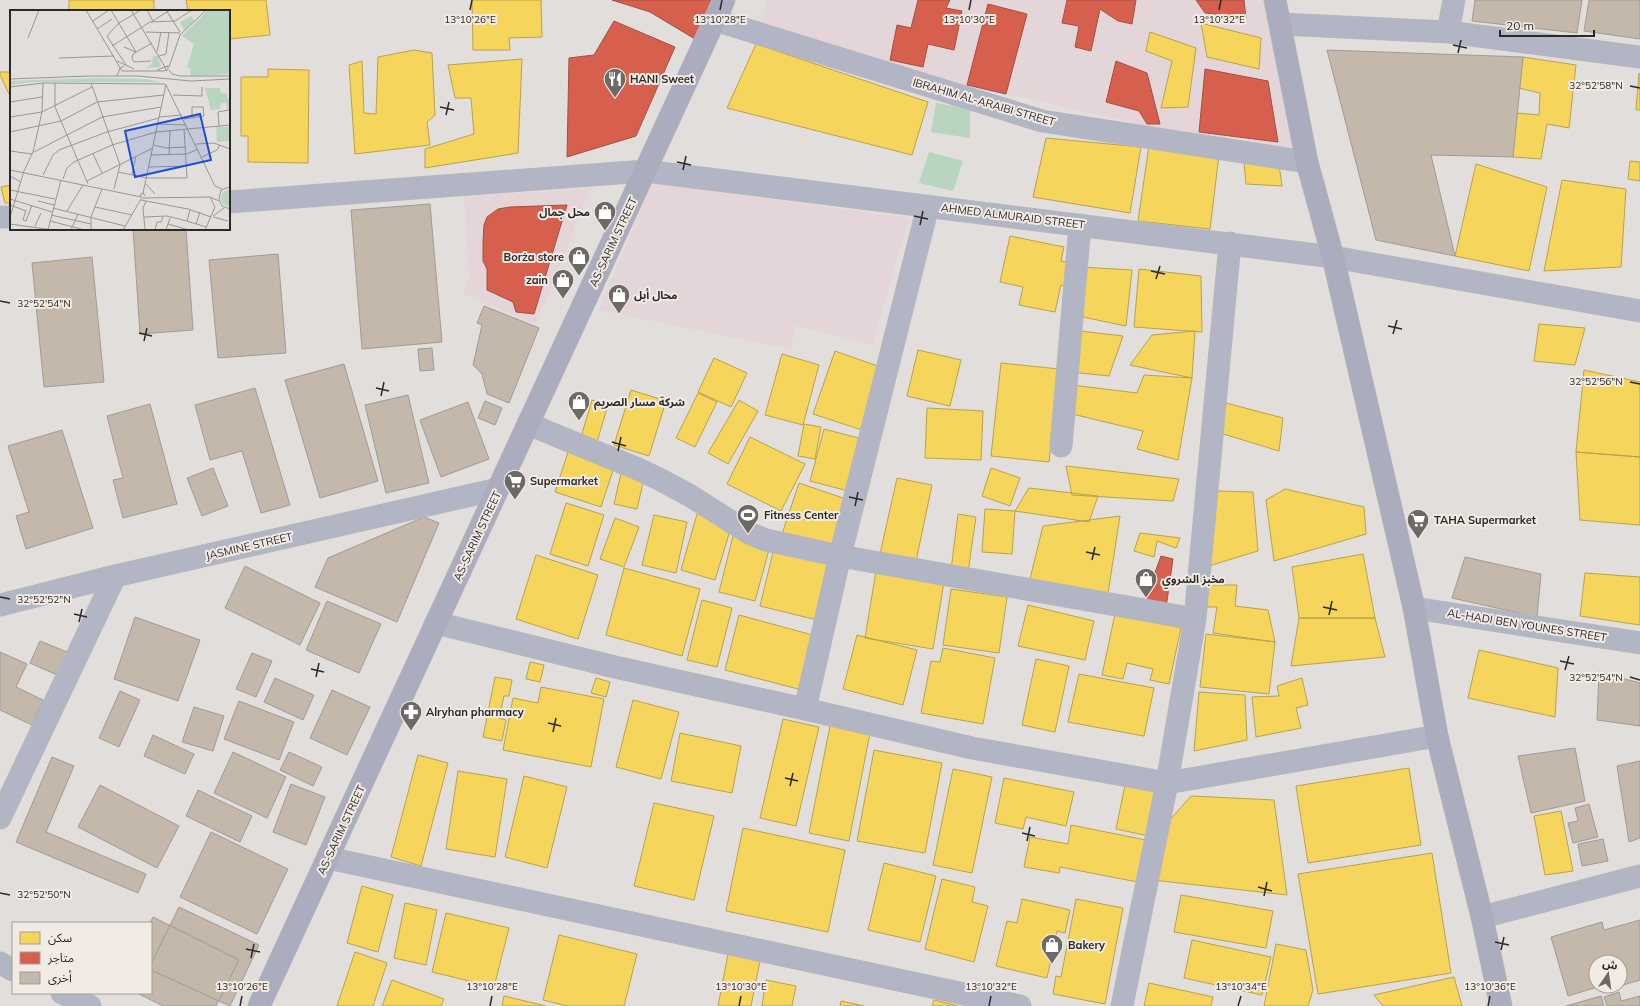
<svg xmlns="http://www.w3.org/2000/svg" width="1640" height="1006" font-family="Mulish,'Noto Sans Arabic',sans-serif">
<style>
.commercial{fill:#e4d5d9}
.green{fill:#b9d4bf}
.homes{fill:#f6d55c;stroke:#b9a24c}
.shops{fill:#d6604d;stroke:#a35042}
.building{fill:#c3b8a9;stroke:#9e9b99}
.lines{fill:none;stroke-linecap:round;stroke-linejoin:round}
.street-casing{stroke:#bdbab8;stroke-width:23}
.secondary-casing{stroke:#bdbab8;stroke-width:23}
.street{stroke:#b2b5c4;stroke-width:22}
.secondary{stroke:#abadbe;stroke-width:22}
.ticks{fill:none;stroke:#2c2a28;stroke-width:1.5}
.labels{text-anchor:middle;stroke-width:4;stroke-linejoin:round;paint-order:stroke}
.poi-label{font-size:11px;font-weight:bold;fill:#2c2a28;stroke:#f2ebe5;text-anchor:start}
.street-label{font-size:11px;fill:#2c2a28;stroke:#f2ebe5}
.inset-road{fill:none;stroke:#999693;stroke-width:1}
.view{fill:#1d4ed8;fill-opacity:0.15;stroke:#1d4ed8;stroke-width:2}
.inset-edge{fill:none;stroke:#2c2a28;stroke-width:2}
.ticks-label{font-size:10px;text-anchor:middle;fill:#2c2a28;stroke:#f2ebe5;stroke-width:4;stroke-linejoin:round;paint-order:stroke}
</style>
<rect width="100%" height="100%" fill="#e2dedb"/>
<path class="commercial" d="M769,0h506l32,162 -340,-77 -214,-53z
M651,183l258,35 -37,126 -77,-19 -4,24 -192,-39z
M591,188l-55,136 -73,-30 6,-15 -5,-83z"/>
<path class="green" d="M936,103l34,6v29l-39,-6z
M929,152l34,9 -10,30 -34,-8z"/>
<path class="homes" d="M69,0h85v11h-85z
M186,0h80l4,35 -41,4v-28h-41z
M472,0h69l1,37 -33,1 1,12h-37z
M1201,23l60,15 -2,31 -52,-12z
M1150,32l46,16 -8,59 -27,1 11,-47 -26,-10z
M756,44l172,58 -16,53 -185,-47z
M414,50l18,3 3,62 -8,7 3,23 -75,9 -6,-89 13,-4 2,52 12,1 2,-57z
M1523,57l53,8 -7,63 -22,-4 -6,35 -28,-2 3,-44 23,2 1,-22 -21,-5z
M522,59l-4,94 -93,15v-19l49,-15 -3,-36h-16l-7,-33z
M268,69l41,1 -1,93 -60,-1v-26h-7v-59h27z
M0,72h11v26l-11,-23z
M1639,73l1,1v36h-4z
M1046,138l95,9 -11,66 -97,-16z
M1149,146l70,9 -9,74 -72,-8z
M1630,161l10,1v19l-12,-2z
M1244,162l35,2 3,22 -36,-2z
M1476,164l71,23 -18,84 -74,-15z
M1562,180l64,9 -5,78 -77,4z
M11,185v18h-6l-4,-16z
M1010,236l54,11 -3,14 13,3 -5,23 -8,-2 -6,27 -36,-7 4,-18 -23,-5z
M1081,267l51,3 -6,56 -53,-11z
M1139,269l62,7 1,56 -68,-5z
M1539,324l46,4 -10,37 -41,-4z
M1080,331l43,5 -14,40 -38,-4z
M1195,331l-3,47 -62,-13 22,-30z
M918,350l43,10 -11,46 -43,-10z
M835,351l51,18 -21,62 -52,-17z
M782,354l37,11 -16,60 -38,-10z
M714,358l33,15 -16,34 -33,-15z
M1001,363l58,6 -10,93 -58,-6z
M1584,370l56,12v75l-64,-5z
M1144,375l48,3 -14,82 -41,-11 6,-18 -75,-18 4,-28 65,8z
M631,390l35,11 -17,55 -35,-11z
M698,393l19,9 -22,45 -19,-9z
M592,400l16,5 -11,37 -16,-5z
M739,400l19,11 -30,53 -20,-11z
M1226,403l57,15 -4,33 -59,-18z
M927,408l56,3 -2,49 -56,-2z
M804,424l17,3 -6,32 -17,-3z
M824,429l42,11 -14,52 -42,-11z
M750,437l55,27 -24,47 -54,-27z
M569,449l46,15 -14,43 -46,-15z
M1576,452l64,5v68l-60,-5z
M1066,466l113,13 -6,22 -101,-6z
M991,468l29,10 -10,28 -28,-10z
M622,469l23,5 -8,35 -23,-5z
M897,478l35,7 -16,76 -36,-7z
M799,483l50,17 -17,51 -50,-17z
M1029,488l69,8 -9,26 -74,-11z
M1285,489l79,18 2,27 -92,27 -8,-61z
M1218,491l35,1 5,59 -53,16z
M566,503l38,12 -16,51 -38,-12z
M985,509l30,2 -3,43 -30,-2z
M697,514l35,10 -17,56 -34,-10z
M958,514l18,3 -8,55 -17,-2z
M654,515l33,7 -11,51 -34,-8z
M1120,516l-14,90 -79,-15 16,-65z
M615,518l24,9 -15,40 -24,-8z
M1140,533l40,5 -4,10 -19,-7 -3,16 -20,-6z
M733,536l37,10 -15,55 -36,-9z
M774,548l61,15 -14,58 -61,-15z
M1363,554l12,64h-76l-7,-51z
M536,555l62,20 -20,64 -62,-20z
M624,568l76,21 -18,67 -76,-21z
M876,571l68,11 -11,67 -68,-11z
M1585,573l55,4v48l-60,-9z
M1204,585h33l-2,21 33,4 7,32 -62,-9 4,-26h-9z
M951,589l56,8 -8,56 -56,-8z
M702,600l30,8 -15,59 -30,-7z
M1028,605l66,16 -9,39 -67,-14z
M1115,614l66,14 -12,56 -19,-4 3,-11 -26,-6 -4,16 -21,-4z
M739,615l81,22 -14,54 -81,-21z
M1299,618h76l10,39 -94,9z
M1206,634l69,8 -6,52 -69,-7z
M857,635l60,15 -14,55 -60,-16z
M943,648l52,10 -12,66 -62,-11 10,-52 9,1z
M1479,650l79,18 -3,49 -87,-19z
M1036,659l33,7 -14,66 -33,-7z
M530,662l14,3 -4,17 -14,-3z
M1079,674l75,14 -10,48 -76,-14z
M495,677l17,3 -3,16h-5l-5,22 7,2 -4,21 -19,-4z
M596,678l14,4 -4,15 -15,-4z
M1302,678l6,27 -12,3 5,20 -45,9 -4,-40 27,-1 -2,-10z
M541,687l63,12 -13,68 -88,-17 10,-52 25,5z
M1199,692l46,3 2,45 -53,11z
M633,700l46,12 -18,67 -45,-12z
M783,719l36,8 -23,99 -36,-8z
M830,726l40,7 -21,108 -40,-8z
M680,733l61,13 -9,47 -61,-12z
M874,750l68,13 -17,90 -68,-12z
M418,755l30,8 -27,103 -30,-9z
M1409,768l12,77 -113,18 -12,-77z
M953,769l39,8 -20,96 -39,-8z
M458,771l49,8 -12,78 -49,-8z
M524,776l43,11 -20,81 -42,-11z
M1004,778l70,14 -8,34 -40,-9 -3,12 -28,-6z
M1125,785l34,8 -10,43 -33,-7z
M1191,796l83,4 13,95 -135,-15 9,-50z
M654,803l60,13 -20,84 -60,-14z
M1561,811l12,60 -28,4 -11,-59z
M1071,825l80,16 -8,42 -83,-16 -1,6 -35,-6 6,-30 38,7z
M743,828l102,22 -17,82 -102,-21z
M1432,853l19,120 -133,21 -20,-120z
M884,863l52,13 -16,66 -52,-12z
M942,879l33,8 -3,15 16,4 -14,56 -49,-13z
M362,886l31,9 -15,57 -31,-9z
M1181,895l92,16 -7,37 -92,-16z
M1022,899l48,11 -5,23 -8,-2 -10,47 -51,-12 11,-45 10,2z
M1076,899l47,9 -18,96 -52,-10 3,-18 5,1z
M405,903l32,7 -11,55 -32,-7z
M446,913l63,15 -15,59 -62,-15z
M559,935l78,19 -13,52h-57l-24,-6z
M1192,940l79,17 -9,38 -78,-17z
M1276,944l30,6 7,40 -5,16h-44z
M355,952l32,11 -14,43h-36z
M728,954l32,7 -9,45h-33z
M1454,977l8,29h-79l-9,-11z
M392,980l52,19 -3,7h-59z
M766,980l30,6 -4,20h-30z
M1149,983l64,14 -2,9h-67z
M504,996l42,10h-44z
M934,1000l24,6h-26z
M841,1001l23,5h-24z"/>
<path class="shops" d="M612,0h105l-17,42 -50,-30z
M918,0h32l-4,8 16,3 -8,39 -26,-6 -5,23 -33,-7 7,-35 14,3z
M1067,0h69l-4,24 -14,-3 -18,-12 -9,42 -16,-4 4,-21 -17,-3z
M1196,0h48l2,18 -41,-5z
M988,4l39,10 -21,80 -39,-9z
M614,21l61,26 -39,89 -69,21 2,-99 25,-3z
M1116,61l31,12 13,51h-13l-8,-13 -33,-9z
M1205,69l63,12 10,61 -79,-10z
M567,205l-33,109 -18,-2 -3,-10 -26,-12v-21l-4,-8v-20l1,-16 3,-8 11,-8 12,-2z
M1161,556l12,3 -7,49 -22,-5z"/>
<path class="building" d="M1475,0h107l-5,33 -105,-12z
M1589,0h51v39l-56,-8z
M1327,50l196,7 -10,100 -82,-2 24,101 -79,-16z
M430,204l12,138 -80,7 -11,-139z
M133,229h53l7,101 -53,4z
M278,254l8,99 -68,5 -9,-98z
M92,257l12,125 -60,5 -12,-124z
M484,306l55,22 -30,75 -22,-9 -5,-20 -9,-9 9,-40 -5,-2z
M432,348l2,22 -14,1 -2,-22z
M344,364l34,117 -58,17 -35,-118z
M255,388l35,117 -29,8 -19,-62 -32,9 -15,-55z
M408,395l21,88 -43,10 -21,-88z
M485,401l17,7 -7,17 -17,-7z
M468,402l21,57 -48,18 -21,-57z
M150,404l27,100 -54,14 -10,-38 10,-2 -16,-62z
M62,430l31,98 -67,21 -10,-33 13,-4 -21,-66z
M213,468l15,38 -26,10 -15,-38z
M424,517l15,6 -42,99 -82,-35 13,-29z
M1465,557l76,17 -4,43 -85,-19z
M245,566l75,37 -20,42 -75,-37z
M327,601l54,23 -22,49 -53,-23z
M135,617l65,23 -22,61 -64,-22z
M40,641l27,11 -10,23 -27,-12z
M0,652l27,12 -11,23 27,13 -11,25 -32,-15z
M252,653l20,8 -16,36 -20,-8z
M1599,672l41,11v43l-43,-6z
M275,678l39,17 -11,25 -39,-18z
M332,690l38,17 -23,48 -37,-17z
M120,691l20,9 -21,47 -20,-9z
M239,701l55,21 -15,38 -55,-21z
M194,707l30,9 -11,35 -31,-9z
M153,735l41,19 -9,20 -41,-18z
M1575,748l10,53 -54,12 -13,-57z
M233,752l53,25 -19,41 -53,-25z
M289,752l33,15 -9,19 -33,-16z
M52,757l22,9 -28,66 100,42 -8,19 -122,-51z
M1640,761v77l-11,4 -12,-76z
M291,784l34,13 -19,48 -33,-13z
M100,785l79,41 -22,42 -79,-41z
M198,790l54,26 -12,26 -54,-26z
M1589,804l9,33 -25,6 -5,-20 10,-2 -3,-13z
M211,832l77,37 -31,65 -77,-37z
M1603,839l5,22 -26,5 -4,-22z
M179,907l80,38 -29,61 -79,-36v-6z
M153,917l86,43 -23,46h-53l-26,-13h14v-70h-1z
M1640,920v60l-37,11 -1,-5h18v-24h-24v24h5l-33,10 -17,-59 51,-15 2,8z
M1619,992l2,9 19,-5v10h-33l-3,-9z
M1601,996l3,10h-38z"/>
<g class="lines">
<g class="street-casing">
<path id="street" d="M715,20l327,101 265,41
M1280,24l168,8 192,25
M1448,32l6,-32
M229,202l416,-31 688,86 307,54
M0,217h11
M528,424l110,45 21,10 30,16 60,38 17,7 74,16 355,63
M1061,446l19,-221
M0,605l115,-29 383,-87
M1414,608l226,35
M436,623l179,44 190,42 167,39 195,35 270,-47
M805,709l35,-153 88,-350
M0,818l115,-242
M328,858l692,148
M1482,917l158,-41
M0,963l13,7
M62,993l28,13
M1122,1006l45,-223 28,-164 35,-376"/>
</g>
<g class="secondary-casing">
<path id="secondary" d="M1275,0l32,162 26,95 81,351 23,128 45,181 19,89
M259,1006l465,-1006"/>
</g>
<use href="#street" class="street"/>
<use href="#secondary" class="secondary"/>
</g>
<path class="ticks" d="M470,10l2,-10M720,10l2,-10M969,10l2,-10M1219,10l2,-10M1453,45l14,3M1458,53l3,-13M1630,86l10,2M440,107l14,3M446,115l3,-13M677,162l14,3M683,170l3,-14M914,216l14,3M920,225l3,-14M1151,271l14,3M1156,279l4,-13M0,301l10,2M1388,326l14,3M139,333l13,3M1393,334l4,-14M144,341l3,-13M1630,382l10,2M376,388l13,3M381,396l3,-14M612,442l14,4M618,451l3,-14M849,497l14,3M855,506l3,-14M1086,552l14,3M1092,560l3,-13M0,597l10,2M1323,607l14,3M74,614l13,3M1329,615l3,-14M79,622l3,-13M1560,661l14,3M311,669l13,3M1565,670l4,-14M316,677l3,-14M1630,677l10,3M548,723l13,3M553,732l3,-14M785,778l13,3M790,786l3,-13M1022,833l13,3M1027,841l3,-14M1258,887l14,4M0,893l10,2M1264,896l3,-14M1495,942l14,3M246,949l14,3M1501,950l3,-13M251,958l3,-14M240,1006l2,-10M490,1006l2,-10M739,1006l2,-10M989,1006l2,-10M1238,1006l3,-10M1488,1006l2,-10"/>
<defs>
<g id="restaurant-pin" transform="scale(1.15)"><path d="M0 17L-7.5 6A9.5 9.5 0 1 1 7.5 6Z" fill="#6c6967" stroke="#f2ebe5"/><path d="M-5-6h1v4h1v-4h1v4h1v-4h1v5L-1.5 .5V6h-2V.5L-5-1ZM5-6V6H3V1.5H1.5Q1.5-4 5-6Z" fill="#fff"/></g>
<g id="shop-pin" transform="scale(1.15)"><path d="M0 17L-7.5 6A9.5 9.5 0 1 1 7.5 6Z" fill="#6c6967" stroke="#f2ebe5"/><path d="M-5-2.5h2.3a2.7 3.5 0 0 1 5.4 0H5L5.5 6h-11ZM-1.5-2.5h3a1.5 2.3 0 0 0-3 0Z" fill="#fff"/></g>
<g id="supermarket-pin" transform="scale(1.15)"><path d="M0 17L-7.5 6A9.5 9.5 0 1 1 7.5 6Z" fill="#6c6967" stroke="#f2ebe5"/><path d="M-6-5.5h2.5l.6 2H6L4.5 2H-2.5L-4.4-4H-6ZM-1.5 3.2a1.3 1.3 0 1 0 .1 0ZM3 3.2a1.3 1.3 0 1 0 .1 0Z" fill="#fff"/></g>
<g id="stadium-pin" transform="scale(1.15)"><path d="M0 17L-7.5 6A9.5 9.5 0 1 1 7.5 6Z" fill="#6c6967" stroke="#f2ebe5"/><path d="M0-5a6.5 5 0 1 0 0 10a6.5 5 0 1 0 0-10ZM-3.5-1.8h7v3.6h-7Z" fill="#fff"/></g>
<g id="pharmacy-pin" transform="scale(1.15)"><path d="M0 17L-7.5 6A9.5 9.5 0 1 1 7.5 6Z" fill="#6c6967" stroke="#f2ebe5"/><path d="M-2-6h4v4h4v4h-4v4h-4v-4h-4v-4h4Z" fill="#fff"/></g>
</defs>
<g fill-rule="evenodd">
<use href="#restaurant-pin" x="615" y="79"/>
<use href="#shop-pin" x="605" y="212"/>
<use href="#shop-pin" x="579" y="257"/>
<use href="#shop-pin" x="563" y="280"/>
<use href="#shop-pin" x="619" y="295"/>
<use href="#shop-pin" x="579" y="402"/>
<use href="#supermarket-pin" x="515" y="481"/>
<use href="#stadium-pin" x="748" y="515"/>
<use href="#supermarket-pin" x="1418" y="520"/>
<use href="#shop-pin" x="1146" y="579"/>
<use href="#pharmacy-pin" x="411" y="712"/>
<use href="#shop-pin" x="1052" y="945"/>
</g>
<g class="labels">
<g class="poi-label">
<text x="630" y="83">HANI Sweet</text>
<text x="590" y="216" text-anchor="end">محل جمال</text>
<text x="564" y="261" text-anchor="end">Borża store</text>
<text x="548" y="284" text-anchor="end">zain</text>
<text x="634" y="299">محال أبل</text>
<text x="594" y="406">شركة مسار الصريم</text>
<text x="530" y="485">Supermarket</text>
<text x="764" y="519">Fitness Center</text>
<text x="1434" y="524">TAHA Supermarket</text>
<text x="1162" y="583">مخبز الشروي</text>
<text x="426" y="716">Alryhan pharmacy</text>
<text x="1068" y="949">Bakery</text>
</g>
<g class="street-label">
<text transform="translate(984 102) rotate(16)" y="4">IBRAHIM AL-ARAIBI STREET</text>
<text transform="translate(1013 216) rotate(7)" y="4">AHMED ALMURAID STREET</text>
<text transform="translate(613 242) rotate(-65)" y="4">AS-SARIM STREET</text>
<text transform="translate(477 536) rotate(-65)" y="4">AS-SARIM STREET</text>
<text transform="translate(249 546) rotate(-13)" y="4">JASMINE STREET</text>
<text transform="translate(1527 625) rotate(9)" y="4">AL-HADI BEN YOUNES STREET</text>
<text transform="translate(341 830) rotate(-65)" y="4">AS-SARIM STREET</text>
</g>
</g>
<g transform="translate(10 10)">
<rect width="220" height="220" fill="#e2dedb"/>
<path d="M198,0h22v64l-39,2 -1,-8 -3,-1 7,-23 -12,-8zM181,6l3,5 -10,9 -4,-8zM143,46h5l3,11 -16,1 7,-4zM90,68l44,1 19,3h-131l-22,3v-4zM195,78h15l1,5h6v5h3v10l-3,1v-6h-6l-1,6 -9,1zM206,117h14v14l-13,1zM220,179v18l-7,-3 -2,-6 2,-6z" fill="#b9d4bf"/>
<path class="inset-road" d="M76,0l36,61h41l5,-1v-4l-3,1 1,3M101,0l25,42M121,0l34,57 -8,3M137,0l6,11M156,0l14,22M83,11l16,-11M141,12l19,-12M87,19l15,-10M136,22l34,1M18,28l11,-28M102,36l38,-24 25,-1 17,-11M114,37l12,5M147,42l4,-20M149,46l7,-2 3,-22M49,48l55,-2M107,51l17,8M141,51l-17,1 -2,-4 1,-4 19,-11M116,55l-19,-29 12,-13 22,-13M159,57l11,-32 26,-25M159,60l3,4 8,2h50M107,66l3,-8 4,-2M0,69l80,-3h48l53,5 39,-2M45,73v24l33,77M81,73l29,82 -6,24M156,75l49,101 7,3M0,77l33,-4 122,1M163,85l29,1v-9M0,92l32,-5M0,107l32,-5 50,-25M149,107l23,-2M174,109l20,-3 -1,-9h-11v10M148,114l28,1M209,116l-1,-14 11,-2M0,122l51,-11 36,-19 67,-7M186,134l18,-1 16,6M144,135l12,3 20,-1M0,141l22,3M24,142l68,-35 59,-10M83,144l9,19M141,145l36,-1 11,-5M159,145l1,-24M192,147l15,-7 3,-5M139,157l38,-1M0,160l131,27M108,162l29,6h40l-3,-49M122,164l4,-18M33,165l10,-20 6,-5 48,-18 52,-14M0,166l11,6M53,169l4,-11 7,-6 38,-17 44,-13 74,-7M77,171l66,-33M136,174l9,10M220,177l-9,3 -2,9 3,7 8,3M0,180l45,9M133,183l23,-109M135,186l-2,-3 -3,2 2,3 68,-1 9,4M0,189l42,13M131,190l47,9 23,8M28,191l16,4M0,195l16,6M85,197l37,8M43,198l72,18M16,200l-3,10 3,1 6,-16M57,201l16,-26M41,205l40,9M203,206l11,-8M0,207l14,-46 9,-19 9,-40 1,-29M134,207l23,-1 20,5 3,-11M203,207l15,4M40,211l35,9M177,211l19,6M0,214l43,6M158,214l21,6M186,214l4,-12M25,216l6,-13M38,220l13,-50M61,220l7,-16M81,220v-13l11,-28M113,220l18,-31M135,220l-2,-22 3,-7M145,220l2,-8h4l2,-5M156,220l4,-12M195,220l10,-23 -5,-10"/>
<path class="view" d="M190,104l11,46 -76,17 -10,-46z"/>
<rect width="220" height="220" class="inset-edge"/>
</g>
<g class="ticks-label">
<text x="470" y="23">13°10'26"E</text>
<text x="720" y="23">13°10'28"E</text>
<text x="969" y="23">13°10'30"E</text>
<text x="1219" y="23">13°10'32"E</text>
<text x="1596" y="89">32°52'58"N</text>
<text x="44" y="307">32°52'54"N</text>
<text x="1596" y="385">32°52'56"N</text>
<text x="44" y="603">32°52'52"N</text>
<text x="1596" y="681">32°52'54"N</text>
<text x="44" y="898">32°52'50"N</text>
<text x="242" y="990">13°10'26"E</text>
<text x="492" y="990">13°10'28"E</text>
<text x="741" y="990">13°10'30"E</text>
<text x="991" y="990">13°10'32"E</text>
<text x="1241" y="990">13°10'34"E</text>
<text x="1490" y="990">13°10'36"E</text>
</g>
<rect x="12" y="922" width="140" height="72" fill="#f2ebe5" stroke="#a39e99"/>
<rect x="20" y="932" width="20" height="12" fill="#f6d55c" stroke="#a39e99"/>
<text x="48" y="942" font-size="12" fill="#2c2a28">سكن</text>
<rect x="20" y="952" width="20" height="12" fill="#d6604d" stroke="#a39e99"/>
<text x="48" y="962" font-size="12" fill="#2c2a28">متاجر</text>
<rect x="20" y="972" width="20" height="12" fill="#c3b8a9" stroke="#a39e99"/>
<text x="48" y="982" font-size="12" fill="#2c2a28">أخرى</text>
<g transform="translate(1608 974) rotate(13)"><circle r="19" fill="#f2ebe5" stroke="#a39e99"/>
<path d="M0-3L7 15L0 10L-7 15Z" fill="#6c6967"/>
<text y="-6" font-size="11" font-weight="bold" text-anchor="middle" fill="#2c2a28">ش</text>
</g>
<path d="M1500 30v6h94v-6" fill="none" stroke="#2c2a28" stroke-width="2"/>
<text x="1506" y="30" font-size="12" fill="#2c2a28" stroke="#f2ebe5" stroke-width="3" paint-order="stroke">20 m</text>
</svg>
